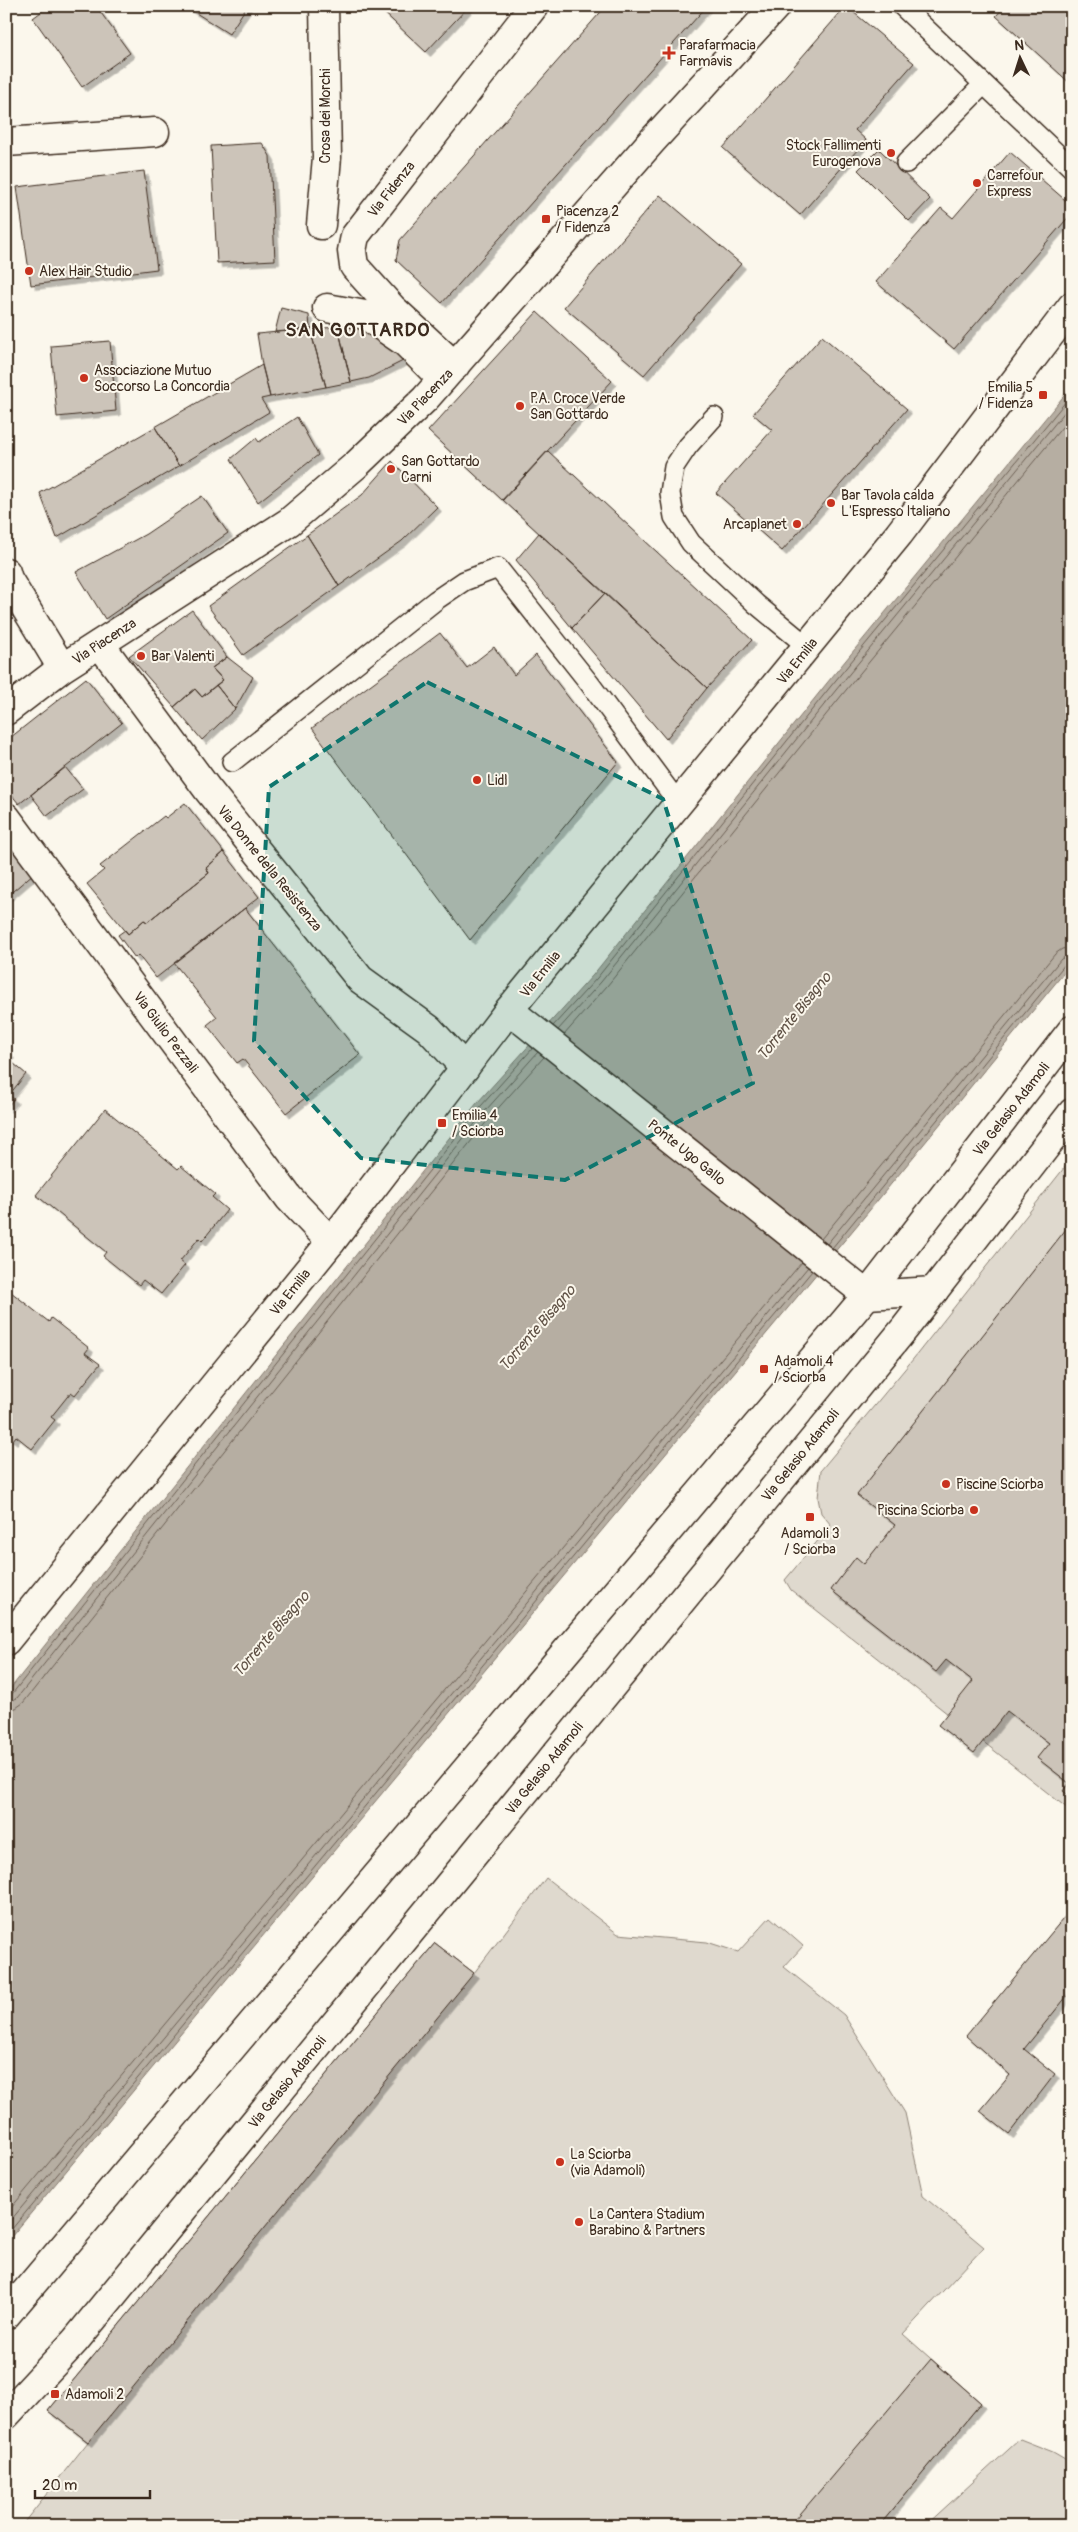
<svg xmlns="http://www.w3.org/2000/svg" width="1078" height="2532" font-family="Pangolin,sans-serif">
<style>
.green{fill:#dfd9ce;stroke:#8d8276}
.water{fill:#b6aea2;stroke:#85796d}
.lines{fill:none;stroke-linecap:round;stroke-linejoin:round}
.shore{stroke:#6c5f53;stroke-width:1}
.building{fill:#ccc4b9;stroke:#3b2a1e;filter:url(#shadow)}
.service-casing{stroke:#3b2a1e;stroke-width:22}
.pedestrian-casing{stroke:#3b2a1e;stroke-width:31}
.minor-casing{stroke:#3b2a1e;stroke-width:31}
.secondary-casing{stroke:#3b2a1e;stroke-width:31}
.primary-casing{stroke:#3b2a1e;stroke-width:31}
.service{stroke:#fbf7ec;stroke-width:19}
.pedestrian{stroke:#fbf7ec;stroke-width:28}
.minor{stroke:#fbf7ec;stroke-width:28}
.secondary{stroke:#fbf7ec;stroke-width:28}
.primary{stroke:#fbf7ec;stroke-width:28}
.marked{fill:#0f766e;fill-opacity:0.2;stroke:#0f766e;stroke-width:4;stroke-dasharray:10 6;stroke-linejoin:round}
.poi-dot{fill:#c8321e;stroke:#fbf7ec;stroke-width:2}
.labels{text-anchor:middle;stroke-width:4;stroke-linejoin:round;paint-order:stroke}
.poi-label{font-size:14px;fill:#3b2a1e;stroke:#fbf7ec;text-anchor:start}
.street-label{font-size:14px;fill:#3b2a1e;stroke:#fbf7ec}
.water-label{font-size:15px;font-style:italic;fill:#605246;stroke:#fbf7ec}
.district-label{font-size:19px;font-weight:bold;letter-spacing:1px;fill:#3b2a1e;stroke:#fbf7ec}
</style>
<defs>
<filter id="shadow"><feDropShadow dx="4.5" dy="4.5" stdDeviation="0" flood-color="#0004"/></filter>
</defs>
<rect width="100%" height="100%" fill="#fbf7ec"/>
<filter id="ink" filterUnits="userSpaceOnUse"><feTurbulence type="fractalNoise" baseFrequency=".02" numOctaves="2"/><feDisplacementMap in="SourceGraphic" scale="10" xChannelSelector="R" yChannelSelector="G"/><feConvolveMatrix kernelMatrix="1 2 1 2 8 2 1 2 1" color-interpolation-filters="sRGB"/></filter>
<g filter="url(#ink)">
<path class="green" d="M1072,1158v654l-281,-222 -6,-10 46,-55 -10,-12 -3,-15 3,-28 93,-112z
M546,1878l72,56 89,8 31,10 32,-35 33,29 -19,21 60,48 61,98 18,83 61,51 -81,87 78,69 -102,123h-858l67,-84 -40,-31 387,-468 39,30z
M1020,2439l33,13 19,11v63h-147z"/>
<path class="water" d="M1072,386v577l-203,248 -863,1032v-549l471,-591 116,-128 234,-292z"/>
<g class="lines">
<path class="shore" d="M553,1026l44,-48 234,-292 241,-292
M558,1030l43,-48 235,-292 236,-287
M564,1035l43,-49 235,-291 230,-280
M821,1239l234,-285 7,-5 10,-2
M827,1244l234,-285 11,-5
M832,1248l234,-285 6,-3
M6,1696l6,-2 469,-588 52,-58
M6,1703l11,-5 469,-588 52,-58
M6,1710l10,-2 7,-5 469,-588 52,-58
M6,2214l796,-952
M6,2226l802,-959
M6,2236l806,-965"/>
</g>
<path class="building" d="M49,6h47l34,47 -48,34 -49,-69z
M185,6h62l-18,28z
M377,6h92l-43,46z
M606,6h101l-265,297 -46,-43 4,-20z
M846,6l68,57 -59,67 11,10 -66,75 -77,-67z
M1005,6h67v79l-76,-69z
M262,143l8,13 5,104 -58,3 -6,-117z
M879,149l51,50 -21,22 -51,-51z
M1010,152l62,54v7l-118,136 -78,-67 65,-74 12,10z
M144,171l13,98 -126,16 -14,-98z
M660,195l81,69 -97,111 -80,-68z
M281,308l28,7 1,14 -35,3z
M537,312l75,69 -110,119 -74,-69z
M358,326l31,16 14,19 -34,17 -18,4 -13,-55z
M338,327l13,55 -25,5 -16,-58z
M310,329l16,58 -56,10 -8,-32 -5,-31z
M822,336l85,73 -125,142 -66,-58 56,-63 -19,-16z
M110,341l6,70 -59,6 -6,-71z
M262,365l8,32 -9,2 8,13 -90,54 -24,-39z
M297,417l21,38 -60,47 -27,-43 25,-21 3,4z
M155,427l24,39 -122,72 -17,-45z
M548,451l204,189 -45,48 -204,-188z
M392,461l45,46 -35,34 -63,45 -32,-51 55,-40z
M202,496l26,37 -123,86 -29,-47 70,-38z
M539,533l66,60 -33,35 -56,-68z
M307,535l32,51 -96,69 -35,-49z
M605,593l102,95 -41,51 -94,-111z
M192,610l35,47 -15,11 11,12 -21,17 -7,-8 -21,18 -45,-51z
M440,633l27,35 27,-21 20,28 22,-20 82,107 -148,178 -158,-212z
M227,657l26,20 -18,32 -19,-24 7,-5 -11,-12z
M86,678l36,45 -103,81 -13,-16v-47z
M216,685l19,24 -33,31 -28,-33 21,-18 7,8z
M65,767l18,22 -36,27 -16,-21z
M185,803l39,49 -18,16 3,5 -62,49 -3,-2 -16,14 -41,-50 17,-14 -4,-4 64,-50 2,2z
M6,841l28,32 -28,24z
M224,852l35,45 -103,81 -18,-23 -3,3 -17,-23 7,-5 3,4 16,-14 3,2 62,-49 -3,-5z
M245,908l115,147 -74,58 -43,-54 -6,4 -30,-38 10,-8 -43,-54z
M6,1051l4,3 -3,4 19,16 -17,21 5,4 -8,9z
M105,1109l73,60 3,-3 34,28 -3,3 15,13 -25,31 -3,-3 -19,23 5,4 -24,29 -18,-14 -4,5 -36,-29 3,-4 -70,-57z
M1070,1224l2,393 -4,5 4,3v173l-9,-7 6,-8 -32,-25 12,-15 -42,-32 -33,42 -36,-28 35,-44 -27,-21 -10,12 -105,-82 25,-33 8,7 31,-39 -38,-30z
M6,1288l43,34 2,-4 38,30 -4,5 15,11 -25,31 -4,-3 -20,25 4,3 -23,29 -16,-13 -3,4 -7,-5z
M1072,1908v82l-48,59 31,25 -46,60 -29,-23 30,-36 -44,-39z
M435,1943l39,30 -386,469 -40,-31z
M931,2359l50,44 -102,123h-89z"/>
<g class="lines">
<g class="service-casing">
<path id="service" d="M902,6l170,162
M906,163l77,-78
M714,417l-26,29 -14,21 -4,26 4,24 17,26 65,61 52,43
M232,762l204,-162 28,-19 34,-13 92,116 89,120"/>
</g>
<g class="pedestrian-casing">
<path id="pedestrian" d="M321,225l6,-68 -3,-151
M327,308l38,7 41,28 36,36"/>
</g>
<g class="minor-casing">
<path id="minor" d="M6,142l149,-10
M455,366l-63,-58 -38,-42 -2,-15 3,-15 179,-230
M100,644l108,146 152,189 69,50 36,39
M6,817l283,381 42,44
M509,1010l358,285 67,-4"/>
</g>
<g class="secondary-casing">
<path id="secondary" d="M6,572l2,7 54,89
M6,711l56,-43 227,-146 67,-57 69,-66 227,-258 124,-135
M6,1641l325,-399 178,-232 390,-476 173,-228"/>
</g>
<g class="primary-casing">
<path id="primary" d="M6,2315l861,-1020 205,-265
M6,2415l69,-74 830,-1013 167,-215"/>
</g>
<use href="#service" class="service"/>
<use href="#pedestrian" class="pedestrian"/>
<use href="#minor" class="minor"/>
<use href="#secondary" class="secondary"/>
<use href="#primary" class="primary"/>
</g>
</g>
<path class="marked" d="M427,682l236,117 90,284 -188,97 -204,-22 -107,-117 15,-254z"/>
<g class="poi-dot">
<path d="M666.5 45.5h5v5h5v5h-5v5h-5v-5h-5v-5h5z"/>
<circle cx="891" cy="153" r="5"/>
<circle cx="977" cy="183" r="5"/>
<rect x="541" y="214" width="10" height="10" rx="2.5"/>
<circle cx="29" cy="271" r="5"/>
<circle cx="84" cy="378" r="5"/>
<rect x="1038" y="390" width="10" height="10" rx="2.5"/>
<circle cx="520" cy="406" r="5"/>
<circle cx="391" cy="469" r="5"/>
<circle cx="831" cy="503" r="5"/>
<circle cx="797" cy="524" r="5"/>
<circle cx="141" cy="656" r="5"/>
<circle cx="477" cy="780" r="5"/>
<rect x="437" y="1118" width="10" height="10" rx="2.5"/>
<rect x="759" y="1364" width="10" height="10" rx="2.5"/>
<circle cx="946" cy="1484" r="5"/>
<circle cx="974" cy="1510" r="5"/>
<rect x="805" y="1512" width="10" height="10" rx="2.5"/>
<circle cx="560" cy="2162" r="5"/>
<circle cx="579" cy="2222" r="5"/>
<rect x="50" y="2389" width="10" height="10" rx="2.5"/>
</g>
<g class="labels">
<g class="poi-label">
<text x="679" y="50">Parafarmacia<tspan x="679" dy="16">Farmavis</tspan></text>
<text x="881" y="150" text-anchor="end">Stock Fallimenti<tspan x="881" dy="16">Eurogenova</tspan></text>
<text x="987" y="180">Carrefour<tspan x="987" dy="16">Express</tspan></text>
<text x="556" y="216">Piacenza 2<tspan x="556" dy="16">/ Fidenza</tspan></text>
<text x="39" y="276">Alex Hair Studio</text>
<text x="94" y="375">Associazione Mutuo<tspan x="94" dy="16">Soccorso La Concordia</tspan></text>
<text x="1033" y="392" text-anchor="end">Emilia 5<tspan x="1033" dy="16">/ Fidenza</tspan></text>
<text x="530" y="403">P.A. Croce Verde<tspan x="530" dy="16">San Gottardo</tspan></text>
<text x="401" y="466">San Gottardo<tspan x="401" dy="16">Carni</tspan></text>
<text x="841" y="500">Bar Tavola calda<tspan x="841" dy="16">L'Espresso Italiano</tspan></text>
<text x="787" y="529" text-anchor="end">Arcaplanet</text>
<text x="151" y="661">Bar Valenti</text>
<text x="487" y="785">Lidl</text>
<text x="452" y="1120">Emilia 4<tspan x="452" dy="16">/ Sciorba</tspan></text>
<text x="774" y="1366">Adamoli 4<tspan x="774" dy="16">/ Sciorba</tspan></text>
<text x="956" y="1489">Piscine Sciorba</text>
<text x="964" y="1515" text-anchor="end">Piscina Sciorba</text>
<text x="810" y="1538" text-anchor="middle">Adamoli 3<tspan x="810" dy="16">/ Sciorba</tspan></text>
<text x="570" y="2159">La Sciorba<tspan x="570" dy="16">(via Adamoli)</tspan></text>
<text x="589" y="2219">La Cantera Stadium<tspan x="589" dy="16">Barabino &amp; Partners</tspan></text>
<text x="65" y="2399">Adamoli 2</text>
</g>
<g class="street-label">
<text transform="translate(325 116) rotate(-90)" y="5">Crosa dei Morchi</text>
<text transform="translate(391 189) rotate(-52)" y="5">Via Fidenza</text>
<text transform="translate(425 397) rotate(-46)" y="5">Via Piacenza</text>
<text transform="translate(104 641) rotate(-33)" y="5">Via Piacenza</text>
<text transform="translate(797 661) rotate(-51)" y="5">Via Emilia</text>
<text transform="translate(270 868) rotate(51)" y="5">Via Donne della Resistenza</text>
<text transform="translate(540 974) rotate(-51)" y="5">Via Emilia</text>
<text transform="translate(166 1032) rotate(53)" y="5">Via Giulio Pezzali</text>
<text transform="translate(1011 1109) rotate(-52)" y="5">Via Gelasio Adamoli</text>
<text transform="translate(687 1152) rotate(39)" y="5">Ponte Ugo Gallo</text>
<text transform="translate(290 1292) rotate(-51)" y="5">Via Emilia</text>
<text transform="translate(800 1455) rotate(-51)" y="5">Via Gelasio Adamoli</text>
<text transform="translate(544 1768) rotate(-51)" y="5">Via Gelasio Adamoli</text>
<text transform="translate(287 2082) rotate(-51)" y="5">Via Gelasio Adamoli</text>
</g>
<g class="water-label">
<text transform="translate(794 1016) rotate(-51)" y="5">Torrente Bisagno</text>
<text transform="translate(537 1328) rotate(-49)" y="5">Torrente Bisagno</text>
<text transform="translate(271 1634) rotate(-49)" y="5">Torrente Bisagno</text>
</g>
<g class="district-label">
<text x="358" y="336">SAN GOTTARDO</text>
</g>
</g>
<rect width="1078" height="2532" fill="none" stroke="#fbf7ec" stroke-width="25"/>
<rect x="12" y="12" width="1053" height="2507" fill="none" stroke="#3b2a1e" stroke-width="2" filter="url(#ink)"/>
<g transform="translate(1020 58) rotate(356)" stroke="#fbf7ec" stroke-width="4" paint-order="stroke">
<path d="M0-4L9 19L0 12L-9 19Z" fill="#3b2a1e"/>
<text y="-8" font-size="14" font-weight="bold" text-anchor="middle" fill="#3b2a1e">N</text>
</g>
<path d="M35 2490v8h115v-8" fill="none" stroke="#3b2a1e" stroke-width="2.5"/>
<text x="42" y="2490" font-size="15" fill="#3b2a1e" stroke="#fbf7ec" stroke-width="4" paint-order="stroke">20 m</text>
</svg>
